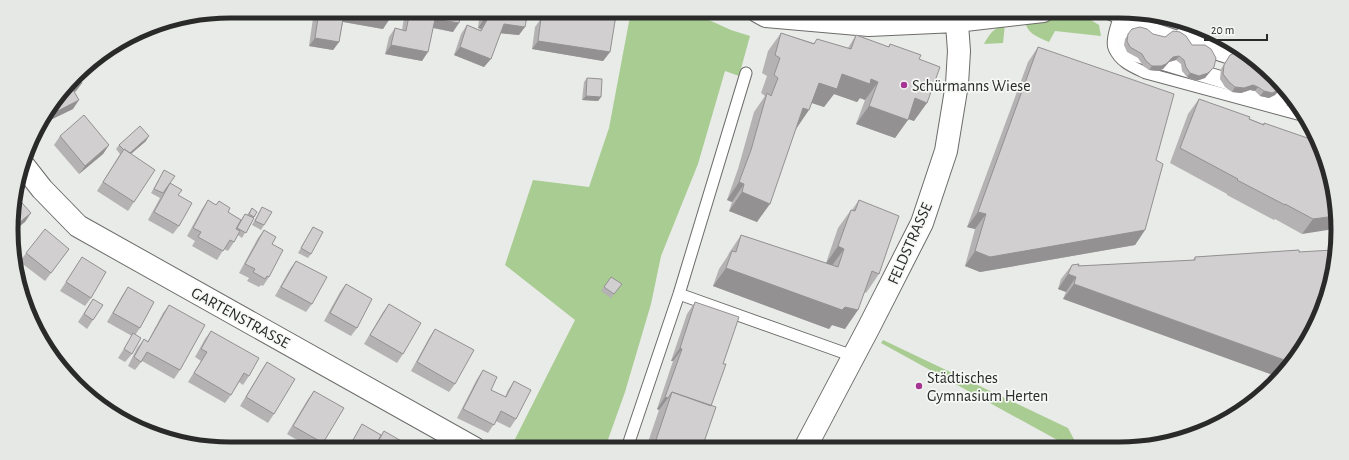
<svg xmlns="http://www.w3.org/2000/svg" width="1349" height="460" font-family="'Alegreya Sans',sans-serif">
<style>
.green{fill:#a9cc92}
.lines{fill:none;stroke-linecap:round;stroke-linejoin:round}
.service-casing{stroke:#6c6d6b;stroke-width:13}
.pedestrian-casing{stroke:#6c6d6b;stroke-width:18}
.minor-casing{stroke:#6c6d6b;stroke-width:24}
.secondary-casing{stroke:#6c6d6b;stroke-width:24}
.service{stroke:#fff;stroke-width:11}
.pedestrian{stroke:#fff;stroke-width:16}
.minor{stroke:#fff;stroke-width:22}
.secondary{stroke:#fff;stroke-width:22}
.wall{fill:#b5b2b4}
.shaded-wall{fill:#939192}
.building{fill:#d2cfd1;stroke:#939192}
.poi-dot{fill:#a53592;stroke:#f6f8f5;stroke-width:1.5}
.labels{text-anchor:middle;stroke-width:3.5;stroke-linejoin:round;paint-order:stroke}
.poi-label{font-size:16px;fill:#292a29;stroke:#f6f8f5;text-anchor:start}
.street-label{font-size:16px;fill:#292a29;stroke:#f6f8f5}
.rim{fill:none;stroke:#292a29;stroke-width:5}
</style>
<rect width="100%" height="100%" fill="#e9ebe8"/>
<path class="green" d="M631,11h58l42,19 19,6 -11,40 -14,-5 -27,93 -37,92 -10,48 -26,88 -20,56h-92l-2,-1 64,-127 -70,-55 28,-85 56,7 20,-59z
M1075,14l11,3 13,8 2,11 -46,-5 -6,11c-13,-6 -22,-8 -24,-22z
M1005,24l-2,19 -19,1c6,-11 9,-15 21,-20z
M883,340l185,88 10,19h-8l-189,-104z"/>
<g class="lines">
<g class="service-casing">
<path id="service" d="M1102,11l17,7 25,6
M1119,18c-2,7 -8,23 -5,30 6,14 19,19 32,25l159,43
M1182,33l46,11
M679,294l174,62
M627,448l52,-154 67,-221"/>
</g>
<g class="pedestrian-casing">
<path id="pedestrian" d="M1251,58h-15l-98,-32 -9,3 -5,8 4,11 6,5 149,45 5,-1"/>
</g>
<g class="minor-casing">
<path id="minor" d="M24,166l18,23 36,37 396,222"/>
</g>
<g class="secondary-casing">
<path id="secondary" d="M757,11l9,5 103,9 87,-4 87,-10
M805,448l64,-121 53,-104 24,-72 11,-67 2,-33 -3,-40"/>
</g>
<use href="#service" class="service"/>
<use href="#pedestrian" class="pedestrian"/>
<use href="#minor" class="minor"/>
<use href="#secondary" class="secondary"/>
</g>
<path class="wall" d="M314,11h77l-8,18 -40,-7 -4,20 -6,8 -24,-4z
M405,11h56l-8,21 -20,-4 -11,33 -37,-7 4,-17 6,-9 7,2z
M480,11h48l-9,24 -19,-2 -16,34 -30,-12 7,-21 6,-9 13,5 1,-1 -3,-1z
M542,11h51l17,41 -7,9 -71,-12 3,-22 5,-7z
M1132,29l60,16 22,22 -9,11 -9,3 -9,-4 -5,-6 -1,-7 -5,-4 -7,2 -6,7 -5,2 -9,-1 -6,-4 -5,-8 -11,-6 -3,-7 1,-6z
M781,33l33,10 3,-4 31,9 8,-13 32,12 2,-3 29,15 -5,62 -6,-2 -13,19 -39,-14 9,-24 -5,-2 -3,4 -23,-8 -10,13 -12,-4 -16,26 -39,93 -28,-11 3,-9 -5,-2 11,-31 16,-57 11,-16 -4,-3 6,-17 -5,-3 6,-22z
M1038,47l118,113 -11,70 -10,15 -155,27 -15,-6 10,-37 -8,-2 61,-165z
M1230,55l45,40 -6,3 -9,-2 -5,-5 -5,-1 -9,3 -9,-1 -7,-5 -5,-8 1,-10z
M78,75l4,8 -6,8 -1,1 -2,17 -31,15 -1,-1z
M587,78l14,19 -3,4 -16,-1 2,-18z
M1199,99l64,25 1,-1 72,78 -34,33 -27,-15 -1,1 -47,-25v-1l-57,-31 18,-49z
M60,136l49,9 -6,9 -24,20 -25,-29z
M146,141l-15,13 3,48 -6,9 -31,-20 23,-37 -4,-5 3,-4z
M164,170l6,13 9,43 -6,8 -25,-14 12,-22 -9,-5z
M208,200l8,5 3,-4 9,11 13,8 4,-6 2,1 5,-7 5,4 -15,26 -4,-3 -4,7 -6,9 -4,-2 -7,11 -25,-14 3,-5 -8,-5 15,-27z
M859,200l20,74 -13,19 -1,-1 -20,37 -13,-4 -3,4 -116,-43 6,-17 8,-12 2,-4 12,-18 85,28 12,-35 13,-18h1z
M262,207l2,18 -3,5 -9,-5z
M313,227l-2,27 -3,4 -10,-5z
M264,230l8,14 -3,33 -6,9 -2,-1 -2,2 -12,-6 2,-3 -10,-5 19,-35z
M69,249l-24,32 -25,-19 6,-9z
M1299,250l-236,49 3,-7 -8,-3 3,-10 11,-14 6,1 115,-6 2,-3z
M82,257l9,41 -6,8 -25,-15z
M296,261l16,43 -6,8 -31,-16 15,-27z
M611,277l11,7 -11,14 -10,-7z
M346,284l11,44 -6,8 -27,-15 16,-29z
M128,287l12,41 -5,7 -3,19 -7,8 -7,-4 14,-22 -25,-14 15,-26z
M93,299v21l-6,9 -9,-7z
M695,302l28,62 -12,42 -9,42h-56l13,-38 -2,-1 16,-48h-2l16,-47z
M389,304l14,50 -6,9 -33,-19 19,-32z
M169,305l11,65 -6,9 -32,-18 -7,9 -7,-4 9,-18 7,-9 4,2 15,-28z
M435,329l20,55 -6,8 -38,-21 18,-33z
M211,331l38,45 -6,9 -4,-3 -8,13 -6,8 -37,-21 13,-21 -6,-4 10,-18z
M267,362l7,52 -6,9 -28,-17 21,-35z
M483,370l8,20 14,7 3,-7 6,-9 2,38 -6,9 -14,-7 -8,12 -31,-15 20,-39z
M314,391l9,52 -3,6h-8l-25,-15 21,-35z
M362,424l19,11 3,-4 16,18h-52z"/>
<path class="shaded-wall" d="M344,13l45,7 -6,9 -45,-8z
M435,19l24,4 -6,9 -24,-5z
M484,19l3,1 -6,9 -3,-1z
M504,24l21,3 -6,8 -21,-2z
M315,38l24,4 -6,8 -24,-4z
M538,41l72,11 -7,9 -71,-12z
M391,45l37,7 -6,9 -37,-7z
M460,47l31,12 -7,8 -30,-12z
M1179,56l-3,4 -7,2 -6,7 -5,2 -9,-1 3,-4 21,-9z
M93,62l-3,5 -9,4 4,-5z
M1214,67l-9,11 -9,3 -9,-4 3,-4z
M842,74l29,5 7,3 -13,18 -5,-2 -3,4 -23,-8 -10,13 -18,-6 13,-18z
M82,83l-6,8 -10,5 6,-8z
M1253,85l5,2 -3,4 -5,-1 -9,3 -9,-1 3,-5z
M1280,88l1,1 -6,6 -6,3 -9,-2 4,-5z
M586,96l15,1 -3,4 -16,-1z
M915,98l12,5 -13,18 -11,-4z
M79,100l-6,9 -31,15 6,-8z
M869,106l39,14 -13,18 -39,-14z
M803,108l6,2 -13,19z
M149,136l-3,5 -21,18 3,-4z
M109,145l-6,9 -24,20 6,-8z
M739,182l5,2 -12,18 -5,-2z
M742,192l28,12 -13,18 -28,-11z
M978,212l8,2 -11,15 -8,-2z
M31,213l-6,9 -10,8 -1,-3z
M1335,216l-1,13 -32,5 11,-15z
M1145,230l-10,15 -155,27 -15,-6 10,-15z
M838,246l6,3 -13,18 -6,-2z
M726,268l119,39 13,3 -13,19 -13,-4 -3,4 -116,-43z
M1068,274l8,3 -10,15 -8,-3z
M1074,284l216,78 -12,15 -215,-78z
M680,348l2,1 -9,12h-2z
M665,397l3,1 -9,12 -2,-1z
M656,440l17,6 -2,2h-21z"/>
<path class="building" d="M319,11h72l-2,9 -45,-7 -5,29 -24,-4z
M410,11h51l-2,12 -24,-4 -7,33 -37,-7 4,-17 11,3z
M485,11h43l-3,16 -21,-3 -13,35 -31,-12 7,-22 14,6 6,-11 -3,-1z
M546,11h47l23,4 -6,37 -72,-11 3,-23 4,1z
M1140,27l7,2 6,5 12,3 8,-6 7,1 6,4 6,9h13l6,4 5,9 -2,9 -6,6 -9,3 -9,-3 -4,-6 -2,-7 -5,-4 -6,1 -7,7 -5,2h-9l-6,-5 -4,-7 -12,-7 -3,-6 1,-7 4,-5z
M781,33l33,11 3,-5 34,10 5,-14 33,12 1,-3 31,11 -2,4 21,8 -13,36 -12,-5 -7,22 -39,-14 9,-24 -7,-3 -1,5 -28,-10 -5,15 -18,-6 -10,27 -6,-2 -33,96 -28,-12 2,-8 -5,-2 12,-32 16,-57 4,3 7,-18 -4,-3 6,-17 -5,-3z
M1038,47l136,47 -18,66 7,4 -18,66 -155,27 -15,-6 11,-37 -8,-2z
M1240,51h2l10,5 28,32 -1,2 -7,3 -8,-2 -6,-4 -5,-2 -9,3 -9,-1 -6,-5 -6,-8 1,-9 6,-10z
M92,61l1,1 -8,4z
M78,75l4,8 -10,5 7,12 -31,16 -1,-1z
M587,78l15,1 -1,18 -15,-1z
M1199,99l51,18 -1,2 15,6v-2l52,18 20,60 -1,15 -22,3 -28,-15v1l-48,-25 1,-1 -58,-31z
M84,115l25,30 -24,21 -25,-30z
M140,126l9,10 -19,17 -6,-4v1l-5,-5z
M124,149l31,21 -21,32 -31,-20z
M164,170l11,6 -12,17 -9,-4z
M170,183l12,7 -4,5 14,8 -13,23 -25,-14z
M15,195l16,18 -17,14 -1,-25z
M208,200l8,5 3,-4 11,7 -2,4 13,8 -5,9 4,2 -6,11 -4,-2 -7,11 -25,-14 3,-5 -8,-4z
M859,200l40,16 -20,58 -7,-3 -14,39 -13,-3 -3,3 -116,-42 6,-17 4,1 5,-17 97,32 6,-18 -6,-3 13,-36 4,1z
M262,207l10,5 -8,13 -9,-4z
M252,208l5,4 -3,5 -5,-3z
M245,214l9,4 -8,15 -9,-5z
M313,227l10,5 -12,22 -10,-6z
M45,229l24,20 -18,24 -25,-20z
M264,230l12,7 -4,7 11,6 -14,27 -2,-1 -2,3 -12,-7 2,-3 -10,-5z
M1299,250v2l34,-2 -2,36 -22,54 -19,22 -216,-78 2,-7 -8,-3 4,-9 7,-1 -1,2 117,-6v-3z
M82,257l24,15 -15,26 -25,-16z
M296,261l31,16 -15,27 -31,-17z
M611,277l11,7 -8,10 -10,-7z
M346,284l26,15 -15,29 -27,-15z
M128,287l26,15 -14,26 -27,-15z
M93,299l10,6 -10,15 -9,-6z
M695,302l44,15 -16,47h3l-15,42 -39,-14 -4,6 -3,-1 17,-48 -2,-1z
M389,304l32,19 -18,31 -33,-19z
M169,305l36,20 -25,45 -33,-18 -6,10 -7,-5 10,-18 4,3z
M435,329l39,21 -19,34 -38,-22z
M211,331l48,27 -10,18 -5,-3 -13,22 -37,-22 13,-21 -6,-3z
M133,333l8,5 -9,16 -8,-5z
M267,362l28,17 -21,35 -28,-17z
M483,370l14,7 -6,13 15,7 8,-16 17,9 -15,29 -15,-8 -7,14 -31,-16z
M314,391l30,17 -21,35 -30,-17z
M672,392l44,15 -14,41h-30l1,-2 -17,-6z
M362,424l19,11 -7,14h-26z
M384,431l19,11 -3,7h-26z"/>
<g class="poi-dot">
<circle cx="904" cy="85" r="4"/>
<circle cx="919" cy="386" r="4"/>
</g>
<g class="labels">
<g class="poi-label">
<text x="912" y="91">Schürmanns Wiese</text>
<text x="927" y="383">Städtisches<tspan x="927" dy="18">Gymnasium Herten</tspan></text>
</g>
<g class="street-label">
<text transform="translate(909 243) rotate(-66)" y="6">FELDSTRASSE</text>
<text transform="translate(241 317) rotate(29)" y="6">GARTENSTRASSE</text>
</g>
</g>
<path d="M0 0H1349V460H0ZM230 18H1119A212 212 0 0 1 1331 230V230A212 212 0 0 1 1119 442H230A212 212 0 0 1 18 230V230A212 212 0 0 1 230 18Z" fill="#e6e8e5" fill-rule="evenodd"/>
<path class="rim" d="M230 18H1119A212 212 0 0 1 1331 230V230A212 212 0 0 1 1119 442H230A212 212 0 0 1 18 230V230A212 212 0 0 1 230 18Z"/>
<path d="M1205 34v6h62v-6" fill="none" stroke="#292a29" stroke-width="2"/>
<text x="1211" y="34" font-size="12" fill="#292a29" stroke="#f6f8f5" stroke-width="3" paint-order="stroke">20 m</text>
</svg>
